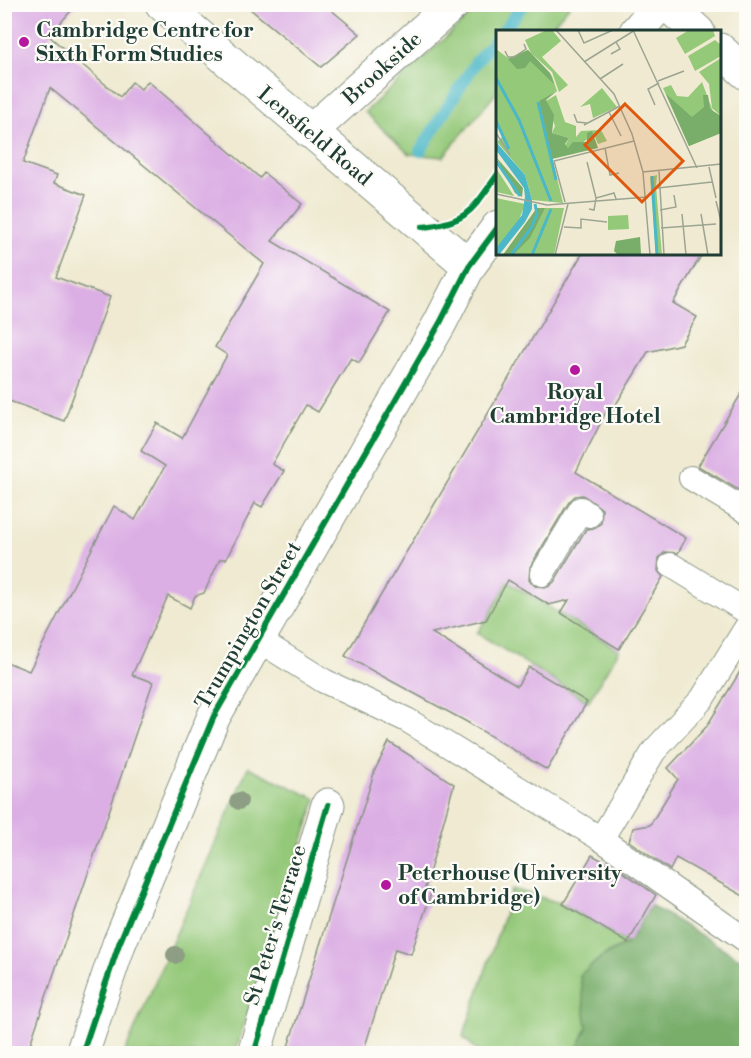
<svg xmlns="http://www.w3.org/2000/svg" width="751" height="1058" font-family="'Libre Bodoni',serif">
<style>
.green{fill:#95c97a;stroke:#5a8357;stroke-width:1.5}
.forest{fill:#78ad6a;stroke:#4c754f;stroke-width:1.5}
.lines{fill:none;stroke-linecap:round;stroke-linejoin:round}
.stream{stroke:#4bb7c7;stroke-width:12}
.building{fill:#dbaee4;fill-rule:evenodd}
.lane-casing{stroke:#879482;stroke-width:26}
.street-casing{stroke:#879482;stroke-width:35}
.primary-casing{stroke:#879482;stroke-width:35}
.lane{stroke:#fff;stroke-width:24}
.street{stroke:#fff;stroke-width:33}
.primary{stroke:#fff;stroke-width:33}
.cycleway-casing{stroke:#fdfcf7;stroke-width:10}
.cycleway{stroke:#00873e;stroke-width:6}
.tree{fill:#8d9e85}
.poi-dot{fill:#b5179e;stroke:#fdfcf7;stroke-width:2}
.labels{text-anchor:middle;stroke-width:4.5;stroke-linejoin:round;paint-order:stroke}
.poi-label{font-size:21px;font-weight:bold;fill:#1f3d34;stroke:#fdfcf7;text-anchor:start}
.street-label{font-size:21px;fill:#1f3d34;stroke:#fdfcf7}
.inset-river{fill:none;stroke:#4bb7c7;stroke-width:3}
.inset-road{fill:none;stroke:#9ca592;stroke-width:1.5}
.view{fill:#de580e;fill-opacity:0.15;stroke:#de580e;stroke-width:3}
.inset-edge{fill:none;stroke:#1f3d34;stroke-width:3}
</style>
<rect width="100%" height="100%" fill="#fdfcf7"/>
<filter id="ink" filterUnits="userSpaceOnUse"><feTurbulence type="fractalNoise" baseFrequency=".0167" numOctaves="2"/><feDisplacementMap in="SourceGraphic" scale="12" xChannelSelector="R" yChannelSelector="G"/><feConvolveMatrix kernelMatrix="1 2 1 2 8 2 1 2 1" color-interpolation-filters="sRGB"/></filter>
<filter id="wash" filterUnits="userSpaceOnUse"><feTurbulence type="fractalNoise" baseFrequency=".008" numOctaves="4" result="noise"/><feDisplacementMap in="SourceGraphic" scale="24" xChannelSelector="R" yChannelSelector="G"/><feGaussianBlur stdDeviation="1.35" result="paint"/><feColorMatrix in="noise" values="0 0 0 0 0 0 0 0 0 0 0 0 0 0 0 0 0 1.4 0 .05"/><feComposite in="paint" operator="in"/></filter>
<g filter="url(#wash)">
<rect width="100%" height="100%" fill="#efead1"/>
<path class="green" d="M481,5h89l-22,26 -50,1 -1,60 -54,65 -34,-3 -44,-42z
M508,582l111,68 -31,52 -111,-69 8,-12 4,-2v-4z
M248,767l68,32 -81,254 -111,1z
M513,889l50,15 65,39 -25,13 -23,19 7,53 -12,25h-95l-17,-16z"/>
<path class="forest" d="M650,905l96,57v91l-171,1 12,-26 -7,-53 23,-19 25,-13z"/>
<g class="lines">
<path class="stream" d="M502,32l22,-28
M420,151l56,-89 22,-25"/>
</g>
<g id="blocks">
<path class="building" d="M4,4h73l-28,32 71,61 12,-15 9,7 7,-8 112,97 4,-5 38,31 -30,37 118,71 -31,51 -8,-5 -33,54 -12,-7 -34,59 12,7 -22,36 -7,-4 -29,56h-6l-16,34 -9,3 -5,12 -22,-12 -36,79 21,7 -126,371h-23v-392l25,10 85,-165 21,14 30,-54 -24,-15 16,-28 25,15 45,-83 -12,-8 49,-83 -214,-176 -27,75 34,12 -3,8 32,12 -30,82 54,20 -46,124 -60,-22z
M244,4h80l36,30 -39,33z
M582,254h120l-29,49 24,14 -16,27 -33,8 -36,59 -4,-3 -32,64 110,66 -8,15 -13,-1 -6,6 -1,13 5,6 -44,72 -58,-36 8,-13 -20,5 -41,-25 -22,40 -54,13 85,53 12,-19 58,35 -40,68 -80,-48 -122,-66zM583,495l19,14 -1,14 -7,5 -8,1 -32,53 -6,5 -13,-1 -6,-6 1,-13 39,-65 6,-6z
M747,384v111l-49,-29z
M747,660v238l-71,-40 -6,12 -41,-29 4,-13 17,-3 28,-46 -10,-11 39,-42z
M389,742l65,42 -29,104 7,2 -21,64 -16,-5 -32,104h-77l89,-283z
M592,855l28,15 36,25 -28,48 -65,-39z"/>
</g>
</g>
<g filter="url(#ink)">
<use href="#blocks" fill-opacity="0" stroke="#879482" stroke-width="1.5"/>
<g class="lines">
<g class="lane-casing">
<path id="lane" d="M691,478l55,33
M671,565l75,46
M542,574l39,-65 8,6
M257,639l67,42 83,39 194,119 145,101
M601,839l53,-88 48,-52 44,-71"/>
</g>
<g class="street-casing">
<path id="street" d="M310,132l143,-128
M82,1054l37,-110 95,-228 226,-393 29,-57
M254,1054l74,-249"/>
</g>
<g class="primary-casing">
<path id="primary" d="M162,4l307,262 29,-39
M667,4l31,28
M636,32l24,-28
M720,50l26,23"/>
</g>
<use href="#lane" class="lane"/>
<use href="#street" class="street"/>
<use href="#primary" class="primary"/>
<g class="cycleway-casing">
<path id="cycleway" d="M422,227c47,-5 50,-17 76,-53
M82,1054l37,-110 95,-228 226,-393 29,-57 29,-39
M254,1054l74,-249"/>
</g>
<use href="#cycleway" class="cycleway"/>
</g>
<g class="tree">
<circle cx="239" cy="801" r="9"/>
<circle cx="175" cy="955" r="9"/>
</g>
</g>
<g class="poi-dot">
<circle cx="24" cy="42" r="6"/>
<circle cx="575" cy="370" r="6"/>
<circle cx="386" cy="885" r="6"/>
</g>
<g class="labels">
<g class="poi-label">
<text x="36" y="37">Cambridge Centre for<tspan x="36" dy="24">Sixth Form Studies</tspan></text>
<text x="575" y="399" text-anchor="middle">Royal<tspan x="575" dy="24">Cambridge Hotel</tspan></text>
<text x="398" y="880">Peterhouse (University<tspan x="398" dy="24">of Cambridge)</tspan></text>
</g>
<g class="street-label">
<text transform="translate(382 68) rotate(-42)" y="7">Brookside</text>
<text transform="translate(315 136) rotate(40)" y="7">Lensfield Road</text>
<text transform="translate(248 625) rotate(-60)" y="7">Trumpington Street</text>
<text transform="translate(275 925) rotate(-73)" y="7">St Peter's Terrace</text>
</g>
</g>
<g transform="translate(496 30)">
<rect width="225" height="225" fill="#efead1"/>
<path d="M51,0h5l9,11 -19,16 26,28 -9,7 -7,-20 -21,-19 -6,-13zM193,0h24l2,6 -30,18 -9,-16zM219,10l6,5v11l-26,15 -7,-15zM0,19l12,9 20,-8 24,26 5,15 -18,11 24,101 -31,-3 -7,-25 -28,-33 6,-6 -7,-12zM225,28v58l-9,-8 -3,-24 -10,-12zM206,52l19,51 -32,13 -26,-58 8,-3 6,11 11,1zM106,58l15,19 -24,11 -3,-14 -10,3zM60,65l9,27 11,4v11l5,-6 20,-1 6,11 -9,3 -4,-10 -13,10 -13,4 -3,-2 4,-8 -17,-5 3,-7 -9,-25zM0,138l18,28 -18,-4zM161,145l-1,12 6,68h-6l-6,-78zM0,168l29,6 -6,16 -23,30zM41,178h27l-10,47h-51zM132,185l1,14 -21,1v-14z" fill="#95c97a"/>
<path d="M32,20l22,23 4,11 -24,-23 -5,7 -8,1 -9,-10zM61,61l-11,9 8,15 -2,18 17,5 -4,6 3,4 5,-6h14v-9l5,-2 6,17 -46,11 -13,-58zM170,64l26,23 12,-10 -1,-12h5l2,14 11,7v17l-32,13zM0,127l27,31 -1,9 -7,-4zM41,178h8l-15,30 -17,17h-10zM144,207l1,17 -23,1 -4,-4 2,-10z" fill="#78ad6a"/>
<path d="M0,112l29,33 7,25v9l-7,13 -26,33h-3l1,-8 25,-32 3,-18 -1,-9 -28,-38z" fill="#4bb7c7"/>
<path class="inset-river" d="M0,48l23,42 32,81M42,72l18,78M0,91l13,28M0,131l24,35M156,146l5,79M15,225l20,-27 6,-14 -2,-10M36,225l19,-46"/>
<path class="inset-road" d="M60,0l58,64 18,40 11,38M82,0l6,13 29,-13M137,0l64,138M9,21l3,6h6l12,-8 -2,-5M115,24l9,-5 -4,-7M88,32l51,-32M104,49l23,-15M162,51l26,-10M159,75l-7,-16 11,-6M113,82l12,24M78,84l3,8 10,1M88,95l36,-19M0,103l14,22M109,118l5,27 9,-2M91,132l9,36M213,137l7,31M163,141l5,84M162,158l54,-6M0,164l51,11 100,-8M220,171l5,20M69,172l-11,-41 80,-20M93,179l5,1 2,-12 18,-5 2,6M164,180l16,-3 -2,-12M186,184l4,41M205,184l7,41M68,197l17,1v-9l26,3M165,198l55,-4M59,225l13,-51M154,225l-7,-83 78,-8"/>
<path class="view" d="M129,74l58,57 -41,41 -57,-57z"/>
<rect width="225" height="225" class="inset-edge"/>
</g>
<rect width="751" height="1058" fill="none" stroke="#fdfcf7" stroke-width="24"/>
</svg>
